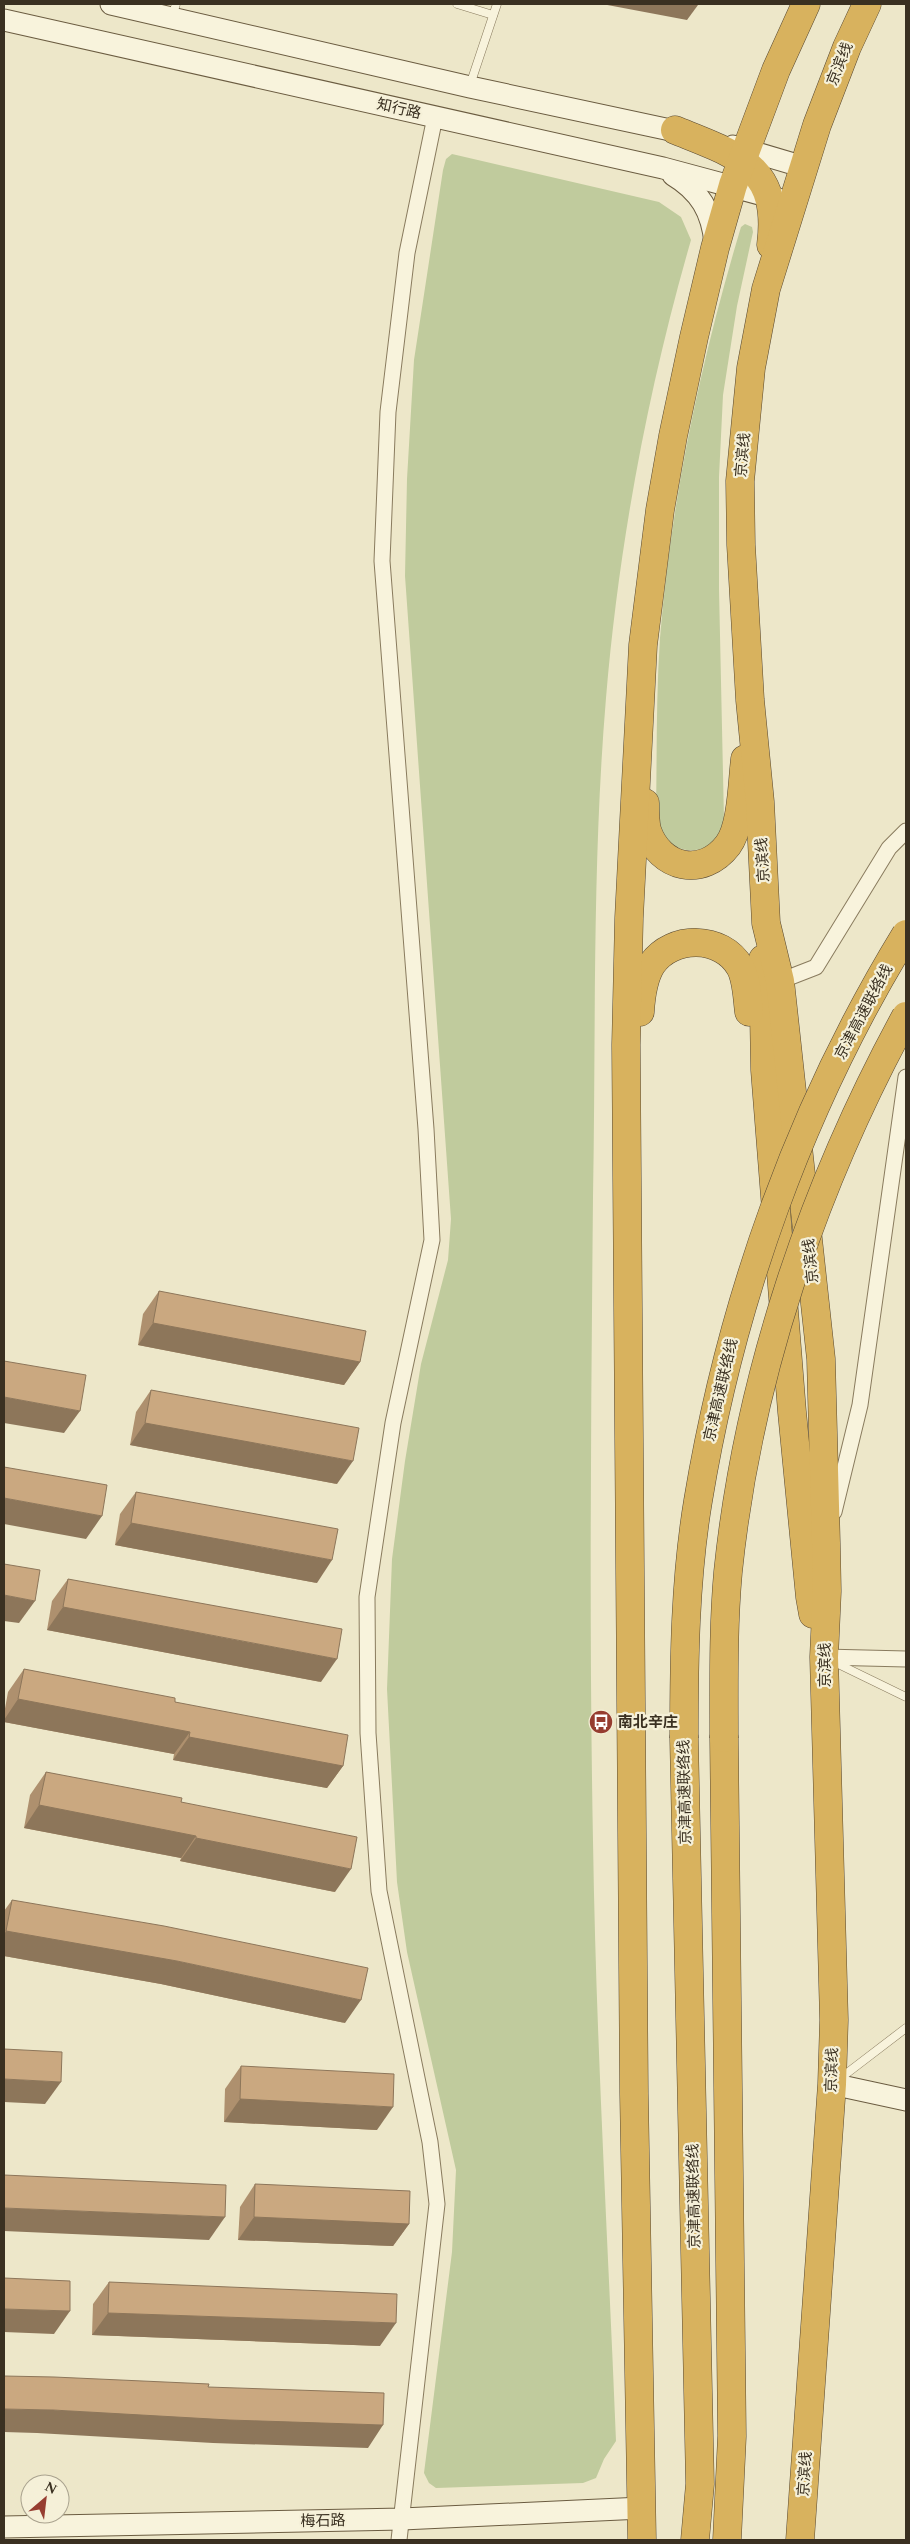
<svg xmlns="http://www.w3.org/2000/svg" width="910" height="2544" font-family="Spectral,'Noto Sans SC',serif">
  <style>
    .green { fill: #c0cb9d }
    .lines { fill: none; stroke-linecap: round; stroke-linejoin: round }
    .lane-casing { stroke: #897b5e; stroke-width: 9 }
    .street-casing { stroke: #897b5e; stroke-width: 17 }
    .secondary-casing { stroke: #6b5c41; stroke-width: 23 }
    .highway-casing { stroke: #574832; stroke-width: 29 }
    .lane { stroke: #f8f3dc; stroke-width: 8 }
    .street { stroke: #f8f3dc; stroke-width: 15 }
    .secondary { stroke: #f8f3dc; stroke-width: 21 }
    .highway { stroke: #d8b25e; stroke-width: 28 }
    .highway-bridge-casing { stroke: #574832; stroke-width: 29; stroke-linecap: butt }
    .highway-bridge { stroke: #d8b25e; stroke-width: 28 }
    .wall { fill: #ae906e }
    .shaded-wall { fill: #8d765a }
    .building { fill: #caa880; stroke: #8d765a }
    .labels { text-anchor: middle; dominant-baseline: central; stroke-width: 4.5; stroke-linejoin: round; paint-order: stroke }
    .street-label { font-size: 15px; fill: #3a3021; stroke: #f5f0d8 }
    .poi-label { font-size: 15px; font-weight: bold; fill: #3a3021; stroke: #f5f0d8; text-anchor: start }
  </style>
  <rect width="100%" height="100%" fill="#ede7c9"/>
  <!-- green -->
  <g class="green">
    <path d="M452,154L659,202L681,217L691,240C648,389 619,543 606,698C592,864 596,1031 593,1197C591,1412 589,1627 593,1841C596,2041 608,2241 616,2441L604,2459L596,2478L583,2483L436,2488L429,2483L424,2473L452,2252L456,2170L407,1952L397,1882L387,1689L392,1559L405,1461L421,1364L448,1260L451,1219L405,576L407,479L414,360L443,170L446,159Z"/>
    <path d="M745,224L752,227L753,232L737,306L723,395L719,477V589L724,820C722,828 719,839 712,844C695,856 669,850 660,832C657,827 657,818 656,813C657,755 656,696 660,638C671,500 701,360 741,227Z"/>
  </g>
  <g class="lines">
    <!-- lane casing -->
    <g class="lane-casing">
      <g id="lane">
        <polyline points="457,4 493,15"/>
        <polyline points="172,17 176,4"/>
        <polyline points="470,85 497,4"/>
        <polyline points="832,1661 906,1697"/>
        <polyline points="838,2080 906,2028"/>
      </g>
    </g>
    <!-- street casing -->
    <g class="street-casing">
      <g id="street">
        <polyline points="780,981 816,967 889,848 906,831"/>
        <polyline points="834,1512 860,1405 906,1077"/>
        <polyline points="824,1657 906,1659"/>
        <polyline points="399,2540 437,2204 430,2142 379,1891 368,1733 367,1597 393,1423 432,1240 426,1129 382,561 388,412 407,253 435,117"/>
      </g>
    </g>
    <!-- secondary casing -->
    <g class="secondary-casing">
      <g id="secondary">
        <polyline points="111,4 470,87 689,134"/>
        <polyline points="4,20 663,168 778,199"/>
        <polyline points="733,146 804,167"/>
        <path d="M673,175C700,191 712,212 715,243"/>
        <polyline points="832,2084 906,2100"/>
        <polyline points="4,2527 402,2519 642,2508"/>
      </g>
    </g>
    <!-- highway casing -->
    <g class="highway-casing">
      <g id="highway">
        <path d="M675,130C737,155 781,166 771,245"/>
        <path d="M645,803C645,811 645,822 647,830C660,869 703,878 728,845C742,826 742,783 745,759"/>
        <polyline points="763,959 765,1070 792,1412 810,1597 813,1614"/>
        <path d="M640,1012C641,996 643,978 652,964C672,935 722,935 740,967C747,979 747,998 749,1012"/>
        <polyline points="684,1738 700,2484 695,2540"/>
        <polyline points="724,1738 732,2436 727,2540"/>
        <polyline points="642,2540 634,2094 626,1045 629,918 643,645 660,510 673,436 694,337 715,248 733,185 776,70 806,4"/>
        <polyline points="800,2540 832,2084 834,2020 824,1657 827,1591 826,1543 821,1359 780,981 766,923 760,802 750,700 741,545 740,481 751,368 766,289 817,125 847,47 867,4"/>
      </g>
    </g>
    <!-- lane -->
    <use href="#lane" class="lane"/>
    <!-- street -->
    <use href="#street" class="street"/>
    <!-- secondary -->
    <use href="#secondary" class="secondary"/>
    <!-- highway -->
    <use href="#highway" class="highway"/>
    <!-- highway-bridge casing -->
    <g class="highway-bridge-casing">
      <g id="highway-bridge">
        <path d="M684,1738C684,1659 685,1579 698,1501C731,1301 800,1107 906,934"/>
        <path d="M724,1738C724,1683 723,1627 728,1572C748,1378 813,1186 906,1016"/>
      </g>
    </g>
    <!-- highway-bridge -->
    <use href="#highway-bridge" class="highway-bridge"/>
  </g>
  <!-- wall -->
  <g class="wall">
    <polygon points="159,1291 360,1362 344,1385 138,1345 143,1314"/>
    <polygon points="151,1390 337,1484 130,1445 136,1412"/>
    <polygon points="136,1492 317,1583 115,1545 120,1514"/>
    <polygon points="68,1579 321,1682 47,1630 52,1601"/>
    <polygon points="24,1669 175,1702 343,1766 327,1788 173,1760 174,1754 4,1722 4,1714 8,1692"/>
    <polygon points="46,1772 181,1802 335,1892 180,1861 181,1858 24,1828 30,1795"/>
    <polygon points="12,1900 345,2023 161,1984 4,1956 4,1911"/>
    <polygon points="241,2066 377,2130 224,2122 225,2089"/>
    <polygon points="255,2184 409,2224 393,2246 238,2240 240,2207"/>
    <polygon points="109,2282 380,2346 92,2335 93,2304"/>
  </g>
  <!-- shaded-wall -->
  <g class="shaded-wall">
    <polygon points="602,4 692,4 698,5 687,20"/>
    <polygon points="153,1323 360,1362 344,1385 138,1345"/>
    <polygon points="4,1397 80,1411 64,1433 4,1423"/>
    <polygon points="145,1423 353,1461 337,1484 130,1445"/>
    <polygon points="4,1498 102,1516 86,1539 4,1524"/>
    <polygon points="131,1523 332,1560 317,1583 115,1545"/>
    <polygon points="4,1595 35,1601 19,1623 4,1621"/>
    <polygon points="63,1607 337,1659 321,1682 47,1630"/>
    <polygon points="18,1699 190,1732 174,1754 4,1722 4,1720"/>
    <polygon points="189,1737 343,1766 327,1788 173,1760"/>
    <polygon points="39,1805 196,1836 181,1858 24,1828"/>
    <polygon points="196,1838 351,1869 335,1892 180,1861"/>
    <polygon points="6,1931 177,1961 361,2000 345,2023 161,1984 4,1956 4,1935"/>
    <polygon points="4,2079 61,2082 45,2104 4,2102"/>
    <polygon points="240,2099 393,2107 377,2130 224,2122"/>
    <polygon points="4,2208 225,2217 209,2240 4,2231"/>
    <polygon points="254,2217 409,2224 393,2246 238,2240"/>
    <polygon points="4,2309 70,2311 54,2334 4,2332"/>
    <polygon points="108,2313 396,2323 380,2346 92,2335"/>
    <polygon points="4,2409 53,2410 383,2425 368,2448 213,2443 37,2433 4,2432"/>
  </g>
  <!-- building -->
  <g class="building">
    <polygon points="159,1291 366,1331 360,1362 153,1323"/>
    <polygon points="4,1361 86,1375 80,1411 4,1397"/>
    <polygon points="151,1390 359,1428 353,1461 145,1423"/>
    <polygon points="4,1467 107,1485 102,1516 4,1498"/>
    <polygon points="136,1492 338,1529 332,1560 131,1523"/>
    <polygon points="4,1564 40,1570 35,1601 4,1595"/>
    <polygon points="68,1579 342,1629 337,1659 63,1607"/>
    <polygon points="24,1669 175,1698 175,1702 348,1735 343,1766 189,1737 190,1732 18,1699"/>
    <polygon points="46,1772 182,1798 181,1802 357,1837 351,1869 196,1838 196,1836 39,1805"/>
    <polygon points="12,1900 164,1926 368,1968 361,2000 177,1961 6,1931"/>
    <polygon points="4,2049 62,2052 61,2082 4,2079"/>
    <polygon points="241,2066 394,2074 393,2107 240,2099"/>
    <polygon points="4,2175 226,2185 225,2217 4,2208"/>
    <polygon points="255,2184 410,2191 409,2224 254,2217"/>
    <polygon points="4,2278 70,2281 70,2311 4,2309"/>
    <polygon points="109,2282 397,2294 396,2323 108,2313"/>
    <polygon points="4,2376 54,2377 209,2384 208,2387 384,2393 383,2425 229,2420 53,2410 4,2409"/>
  </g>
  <!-- icons -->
  <defs>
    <g id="bus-disc" transform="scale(1.25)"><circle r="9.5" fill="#963d30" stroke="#f5f0d8"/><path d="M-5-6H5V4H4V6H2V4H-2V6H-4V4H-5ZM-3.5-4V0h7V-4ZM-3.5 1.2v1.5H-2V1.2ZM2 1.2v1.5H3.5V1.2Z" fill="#fff"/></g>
  </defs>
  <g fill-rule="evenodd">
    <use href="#bus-disc" x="601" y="1722"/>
  </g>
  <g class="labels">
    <!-- street labels -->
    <g class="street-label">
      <text transform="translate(840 64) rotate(-68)">京滨线</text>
      <text transform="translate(399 109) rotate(13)">知行路</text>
      <text transform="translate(743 455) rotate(-85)">京滨线</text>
      <text transform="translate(763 860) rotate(-93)">京滨线</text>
      <text transform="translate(864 1012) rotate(-62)">京津高速联络线</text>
      <text transform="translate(811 1261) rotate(-96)">京滨线</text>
      <text transform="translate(721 1390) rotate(-77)">京津高速联络线</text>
      <text transform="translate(825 1665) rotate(-90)">京滨线</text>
      <text transform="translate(685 1792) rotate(-91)">京津高速联络线</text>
      <text transform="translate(832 2070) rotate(-88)">京滨线</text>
      <text transform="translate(694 2196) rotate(-91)">京津高速联络线</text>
      <text transform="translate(805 2474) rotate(-86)">京滨线</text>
      <text transform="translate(323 2521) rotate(-1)">梅石路</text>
    </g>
    <!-- poi labels -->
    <g class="poi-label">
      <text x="618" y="1722">南北辛庄</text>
    </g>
  </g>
  <!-- border -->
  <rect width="910" height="2544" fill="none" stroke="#3a3021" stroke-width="10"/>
  <!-- north arrow -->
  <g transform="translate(45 2499) rotate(28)"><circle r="24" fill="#f5f0d8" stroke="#aaa38f"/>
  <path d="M0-4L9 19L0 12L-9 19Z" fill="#963d30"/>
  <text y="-8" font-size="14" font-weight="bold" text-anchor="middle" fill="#3a3021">N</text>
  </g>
</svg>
